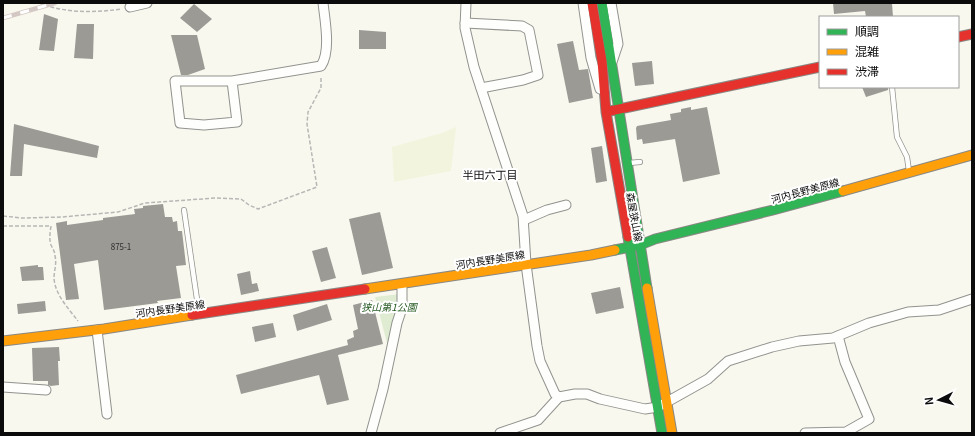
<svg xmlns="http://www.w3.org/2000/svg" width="975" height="436" font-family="Georgia,'Noto Sans JP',serif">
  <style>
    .farmland { fill: #f3f4dd }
    .green { fill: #dfecd1 }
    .building { fill: #9c9a95 }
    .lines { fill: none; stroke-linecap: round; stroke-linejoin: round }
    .lane-casing { stroke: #92928e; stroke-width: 6 }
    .street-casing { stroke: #92928e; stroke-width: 11 }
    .fast-casing { stroke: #898884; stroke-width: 11 }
    .slow-casing { stroke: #898884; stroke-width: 11 }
    .jam-casing { stroke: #898884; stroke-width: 11 }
    .path { stroke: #b7b7b5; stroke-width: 1.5; stroke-dasharray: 4 2; stroke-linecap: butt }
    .lane { stroke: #fefefd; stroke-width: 4.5 }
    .street { stroke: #fefefd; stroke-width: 9 }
    .fast { stroke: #30b455; stroke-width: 9 }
    .slow { stroke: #ff9f0a; stroke-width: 9 }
    .jam { stroke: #e5322d; stroke-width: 9 }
    .rail-casing { stroke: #d4c8c4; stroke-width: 4.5 }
    .rail { stroke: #fff; stroke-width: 3; stroke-dasharray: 9; stroke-linecap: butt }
    .labels { text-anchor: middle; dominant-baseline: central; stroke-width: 4; stroke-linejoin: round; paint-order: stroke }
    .number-label { font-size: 8px; fill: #2f2f2e }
    .street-label { font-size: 10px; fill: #0b0b0b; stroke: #fff }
    .park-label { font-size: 10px; font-style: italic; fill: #275b23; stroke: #fff }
    .neighbourhood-label { font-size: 11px; fill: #0b0b0b; stroke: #fff }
  </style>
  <rect width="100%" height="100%" fill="#f9f8ef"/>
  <!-- farmland -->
  <polygon class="farmland" points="456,127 451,171 394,182 392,147 442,133"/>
  <!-- green -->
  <polygon class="green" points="400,294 400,305 388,347 375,297"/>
  <!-- building -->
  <g class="building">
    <polygon points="833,3 892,3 893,17 866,17 865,11 834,14"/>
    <polygon points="194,4 212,19 197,32 180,18"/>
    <polygon points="44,14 58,19 54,51 39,50"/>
    <polygon points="77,24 94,24 93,59 74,58"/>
    <polygon points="359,30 386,32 386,49 359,49"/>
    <polygon points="171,35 197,35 205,69 188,75 181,75"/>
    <polygon points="573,41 579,70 588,69 593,98 569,103 557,44"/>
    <polygon points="652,61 654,84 635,86 632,63"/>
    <polygon points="862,87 888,87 888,90 866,97"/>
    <polygon points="691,107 691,110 707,107 720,174 683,182 675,139 643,144 642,139 637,140 636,128 637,126 671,120 670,114 681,112 681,109"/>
    <polygon points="14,124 99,146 97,158 24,144 22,176 10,176"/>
    <polygon points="602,146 607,181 596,183 591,148"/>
    <polygon points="163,204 165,217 172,217 173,222 177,221 178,231 182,231 186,265 176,266 181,298 157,301 158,303 104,310 98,260 74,264 79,299 66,300 56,223 67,221 67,225 103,220 103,218 135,214 134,209 143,208 143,206"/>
    <polygon points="380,212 393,268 362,275 349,219"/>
    <polygon points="327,247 336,278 321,282 312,251"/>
    <polygon points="38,265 38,267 43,267 44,280 22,281 20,267"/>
    <polygon points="250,271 252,284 257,283 259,291 241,295 237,274"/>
    <polygon points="620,287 624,308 596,314 591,293"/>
    <polygon points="372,300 383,344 338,355 349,400 327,405 319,375 241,394 236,375 348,345 347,340 354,337 353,331 358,329 353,305"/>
    <polygon points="45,301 46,311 18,314 17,304"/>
    <polygon points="327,304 332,320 297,331 293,315"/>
    <polygon points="273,323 276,337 255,342 252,327"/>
    <polygon points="59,347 60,361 58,361 59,385 51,386 48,385 48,381 33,381 32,348"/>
  </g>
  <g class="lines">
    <!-- lane casing -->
    <g class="lane-casing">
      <g id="lane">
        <polyline points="892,87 897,137 907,157 909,171"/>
        <polyline points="629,163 640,162"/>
        <polyline points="184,210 199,313"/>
      </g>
    </g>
    <!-- street casing -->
    <g class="street-casing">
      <g id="street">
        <polyline points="466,3 465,28 474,67 523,216 526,264 537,346 540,361 555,394 559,397 575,394 587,394 600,399 645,409 658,407 708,379 728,361 772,347 799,341 833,338 869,323 894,316 908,312 939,310 972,299"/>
        <polyline points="583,3 591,58 600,89"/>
        <polyline points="611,3 618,44 612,62"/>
        <polyline points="130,7 147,3"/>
        <polyline points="465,23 522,26 529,30 538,75 523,80 481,88"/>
        <path d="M232,81L237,122L204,125L180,123L175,81H232L321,66C331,51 325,21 323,3"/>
        <polyline points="524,220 547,210 566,205"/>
        <polyline points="97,330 107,414"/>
        <polyline points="3,387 46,390"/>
        <polyline points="371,433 383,389 397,323 402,308 402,284"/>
        <polyline points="500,433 538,420 559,397"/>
        <polyline points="805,433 846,432 869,419 845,362 838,336"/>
      </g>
    </g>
    <!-- fast casing -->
    <g class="fast-casing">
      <g id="fast">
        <polyline points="602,3 647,288"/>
        <polyline points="628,237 662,433"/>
        <polyline points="615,250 640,245 655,239 773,210 843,191"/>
      </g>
    </g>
    <!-- slow casing -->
    <g class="slow-casing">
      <g id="slow">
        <polyline points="843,191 972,155"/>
        <polyline points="647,288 672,433"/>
        <polyline points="365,289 591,255 615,250"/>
        <polyline points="3,341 104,329 192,315"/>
      </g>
    </g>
    <!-- jam casing -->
    <g class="jam-casing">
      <g id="jam">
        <polyline points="592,3 602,61 606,112 628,237"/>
        <polyline points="958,37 972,34"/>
        <polyline points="610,111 820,67"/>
        <polyline points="192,315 365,289"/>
      </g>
    </g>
    <!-- path -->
    <g class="path">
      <path d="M39,3C64,13 94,13 121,9"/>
      <polyline points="3,216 22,218 62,217 118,212 145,203 216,198 241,199 249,205 258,209 317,187 307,124 308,112 321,88 321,76"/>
      <path d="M3,226H51C50,233 49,239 51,245C53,249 55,252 55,256C57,264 54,271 54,278C55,295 69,309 78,321"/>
    </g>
    <!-- lane -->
    <use href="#lane" class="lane"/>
    <!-- street -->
    <use href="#street" class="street"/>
    <!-- fast -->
    <use href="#fast" class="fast"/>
    <!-- slow -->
    <use href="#slow" class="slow"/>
    <!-- jam -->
    <use href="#jam" class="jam"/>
    <!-- rail casing -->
    <g class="rail-casing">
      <polyline id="rail" points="3,18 55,3"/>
    </g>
    <!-- rail -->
    <use href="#rail" class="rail"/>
  </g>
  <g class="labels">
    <!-- number labels -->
    <g class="number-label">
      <text x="121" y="246">875-1</text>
    </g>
    <!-- street labels -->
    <g class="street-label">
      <text transform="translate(805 190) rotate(-15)">河内長野美原線</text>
      <text transform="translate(635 217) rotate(80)">森屋狭山線</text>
      <text transform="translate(490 259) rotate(-9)">河内長野美原線</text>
      <text transform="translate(170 308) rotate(-8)">河内長野美原線</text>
    </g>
    <!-- park labels -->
    <g class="park-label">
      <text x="389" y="306">狭山第1公園</text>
    </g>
    <!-- neighbourhood labels -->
    <g class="neighbourhood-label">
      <text x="490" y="174">半田六丁目</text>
    </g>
  </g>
  <!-- border -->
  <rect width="975" height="436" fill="none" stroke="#0b0b0b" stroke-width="8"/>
  <!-- legend -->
  <rect x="819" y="16" width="140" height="72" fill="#ffffff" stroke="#9d9d9d"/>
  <rect x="827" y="29" width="20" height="6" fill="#30b455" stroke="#9d9d9d"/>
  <text x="855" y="36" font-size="12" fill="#0b0b0b">順調</text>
  <rect x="827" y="49" width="20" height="6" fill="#ff9f0a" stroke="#9d9d9d"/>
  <text x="855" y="56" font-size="12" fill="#0b0b0b">混雑</text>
  <rect x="827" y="69" width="20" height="6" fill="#e5322d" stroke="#9d9d9d"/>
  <text x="855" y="76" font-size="12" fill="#0b0b0b">渋滞</text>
  <!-- north arrow -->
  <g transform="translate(939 400) rotate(264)" stroke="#ffffff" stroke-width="3" paint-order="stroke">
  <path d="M0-3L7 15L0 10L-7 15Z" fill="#0b0b0b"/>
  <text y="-6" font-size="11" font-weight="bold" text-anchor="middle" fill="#0b0b0b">N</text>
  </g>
</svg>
